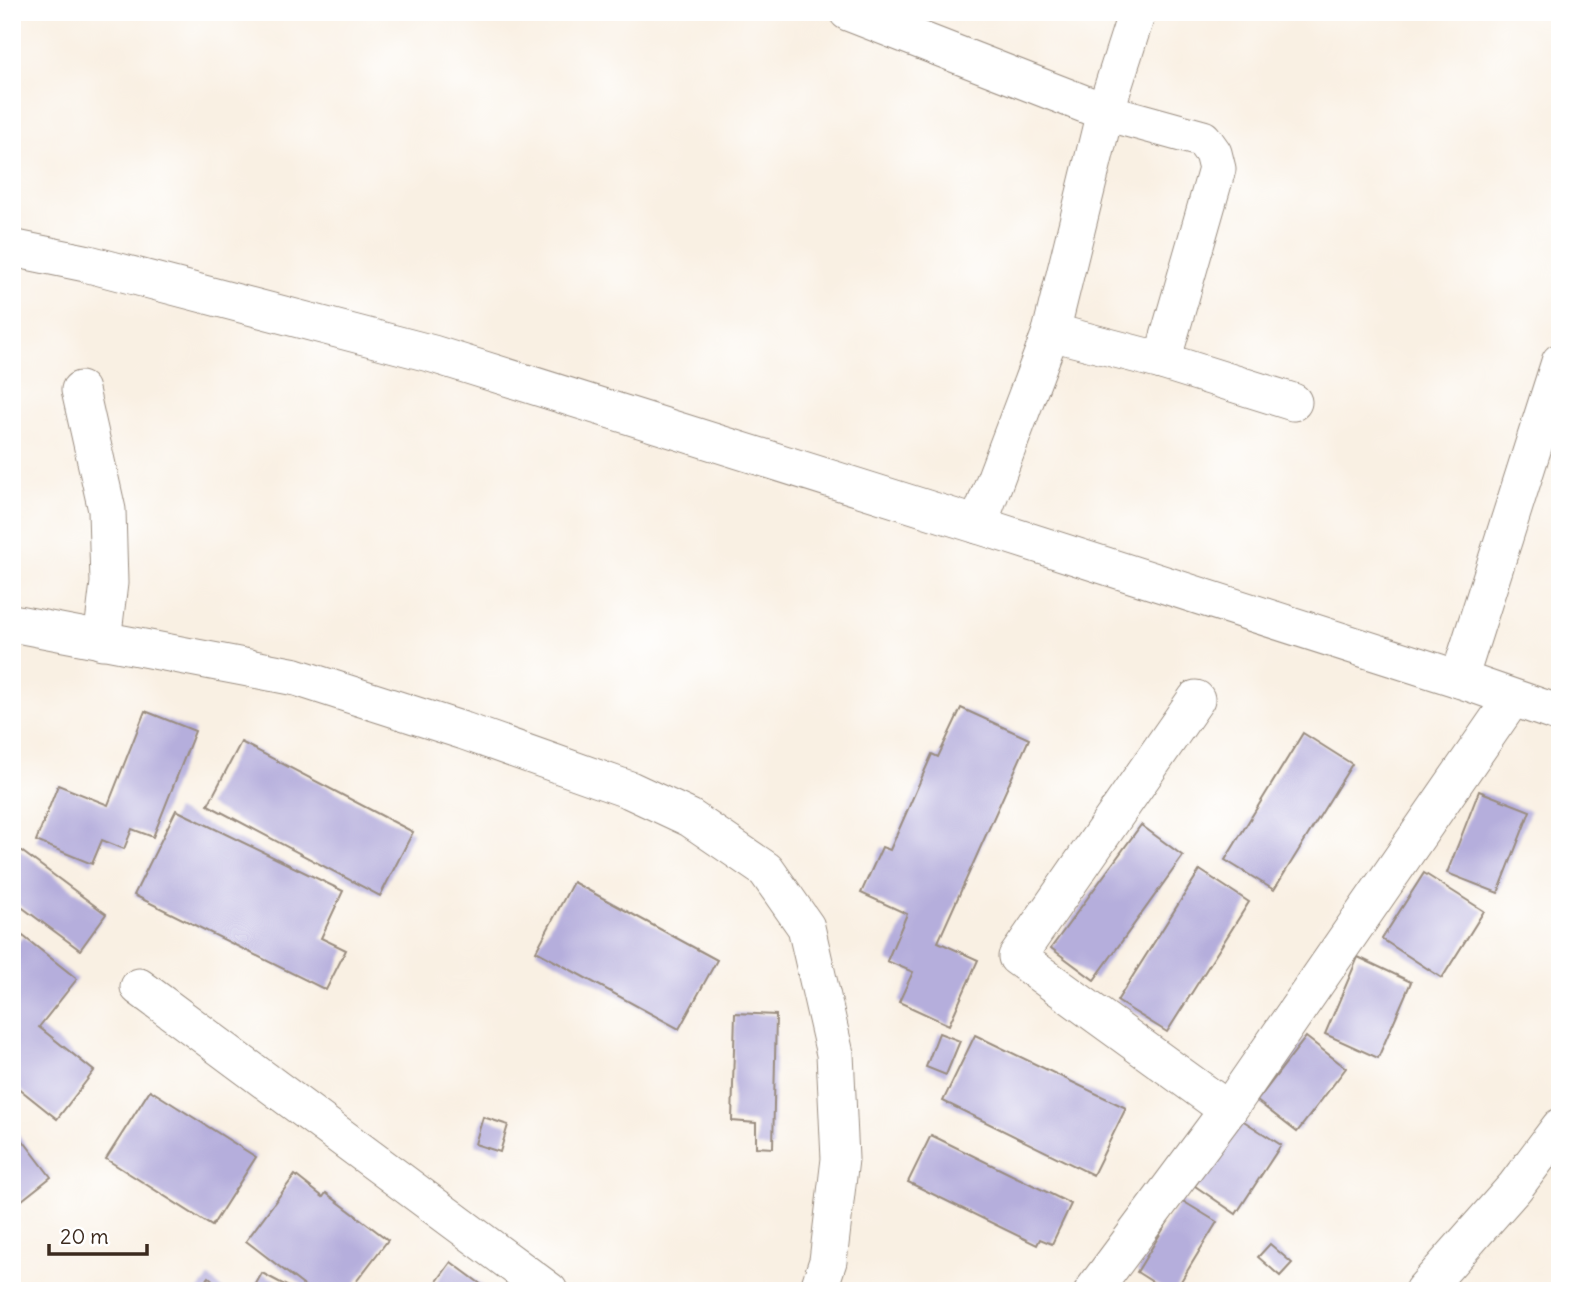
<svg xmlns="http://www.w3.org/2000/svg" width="1572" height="1303" font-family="Delius,sans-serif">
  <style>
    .building { fill: #b5aedc }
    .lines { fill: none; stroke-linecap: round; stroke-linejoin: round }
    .minor-casing { stroke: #9a8d80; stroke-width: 39 }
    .minor { stroke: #fff; stroke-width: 37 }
  </style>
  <rect width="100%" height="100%" fill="#fff"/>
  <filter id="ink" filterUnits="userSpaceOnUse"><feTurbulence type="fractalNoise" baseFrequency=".0143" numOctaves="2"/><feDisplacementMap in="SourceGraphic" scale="14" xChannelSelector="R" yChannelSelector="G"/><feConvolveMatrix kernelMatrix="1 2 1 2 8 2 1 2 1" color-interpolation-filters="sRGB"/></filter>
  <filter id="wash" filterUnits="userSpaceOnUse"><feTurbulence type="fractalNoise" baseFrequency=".00686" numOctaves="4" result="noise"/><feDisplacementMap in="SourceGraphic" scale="28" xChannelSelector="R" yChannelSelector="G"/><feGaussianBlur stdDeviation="1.57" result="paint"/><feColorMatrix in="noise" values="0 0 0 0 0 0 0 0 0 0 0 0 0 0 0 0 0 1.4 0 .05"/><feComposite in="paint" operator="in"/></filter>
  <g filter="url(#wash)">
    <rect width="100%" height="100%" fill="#f9f0e3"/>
    <g id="blocks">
      <!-- building -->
      <g class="building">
        <polygon points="961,708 1029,739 938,942 978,960 949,1025 899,1002 913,972 887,961 907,914 861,893 882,847 890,850 932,754 938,757"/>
        <polygon points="145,711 195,731 153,837 132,829 124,849 102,840 92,864 36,841 58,785 108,805"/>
        <polygon points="1303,733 1352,764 1274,890 1225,860"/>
        <polygon points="241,742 413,832 380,896 208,805"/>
        <polygon points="1479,791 1530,811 1498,893 1447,873"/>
        <polygon points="176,810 343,891 321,938 346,950 326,990 134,895"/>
        <polygon points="1141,825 1183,856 1094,980 1051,948"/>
        <polygon points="12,844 106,914 80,950 12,900"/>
        <polygon points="1200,870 1249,902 1167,1032 1117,1001"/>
        <polygon points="1424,873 1484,911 1442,978 1382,939"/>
        <polygon points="573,882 717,960 679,1029 536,951"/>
        <polygon points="23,936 77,979 39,1027 94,1071 57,1119 12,1083 12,950"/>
        <polygon points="1358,957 1411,982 1378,1058 1325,1034"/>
        <polygon points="735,1013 776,1015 773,1148 756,1147 756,1123 732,1121"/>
        <polygon points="939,1033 960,1041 946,1075 926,1067"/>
        <polygon points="975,1035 1126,1108 1093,1175 943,1101"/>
        <polygon points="1306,1037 1346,1068 1297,1132 1257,1101"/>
        <polygon points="150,1090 256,1157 212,1226 106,1159"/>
        <polygon points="483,1117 508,1125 500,1152 475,1144"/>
        <polygon points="1239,1118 1281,1145 1236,1214 1195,1186"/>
        <polygon points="12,1126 51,1177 12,1208"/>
        <polygon points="931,1135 1071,1204 1052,1244 1040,1239 1037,1245 908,1182"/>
        <polygon points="295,1175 323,1197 326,1193 388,1240 349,1291 311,1291 246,1241"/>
        <polygon points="1181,1200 1217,1222 1175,1291 1167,1291 1137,1272"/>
        <polygon points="1270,1244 1292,1263 1280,1276 1258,1257"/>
        <polygon points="451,1262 490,1291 430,1291"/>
        <polygon points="262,1273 296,1291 252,1291"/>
        <polygon points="209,1277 225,1291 198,1291"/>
      </g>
    </g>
  </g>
  <g filter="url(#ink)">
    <use href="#blocks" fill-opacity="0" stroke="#9a8d80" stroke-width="2"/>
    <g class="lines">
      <!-- minor casing -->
      <g class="minor-casing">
        <g id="minor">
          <polyline points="848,12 1105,112 1203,139 1213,153 1217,169 1162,361"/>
          <polyline points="12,248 85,263 433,354 978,525 1459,679 1560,714"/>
          <polyline points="1051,332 1162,361 1293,402"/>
          <polyline points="80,390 107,510 109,583 102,641"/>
          <polyline points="978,525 1051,332 1105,112 1137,12"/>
          <polyline points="12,623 296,677 464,731 630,790 690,818 766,870 806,927 835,1054 840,1159 828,1261 818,1291"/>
          <polyline points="1459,679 1560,362"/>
          <polyline points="1196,699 1017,957 1228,1110"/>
          <polyline points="139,987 549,1291"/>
          <polyline points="1093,1291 1228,1110 1512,699"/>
          <polyline points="1423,1291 1515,1187 1560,1127"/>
        </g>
      </g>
      <!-- minor -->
      <use href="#minor" class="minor"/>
    </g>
  </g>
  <!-- margin -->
  <rect width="1572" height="1303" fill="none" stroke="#fff" stroke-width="42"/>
  <!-- scale -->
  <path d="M49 1244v10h98v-10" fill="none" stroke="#3b2a1e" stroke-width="3.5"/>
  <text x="60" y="1244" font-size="21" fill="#3b2a1e" stroke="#ffffff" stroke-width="5" paint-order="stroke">20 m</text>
</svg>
